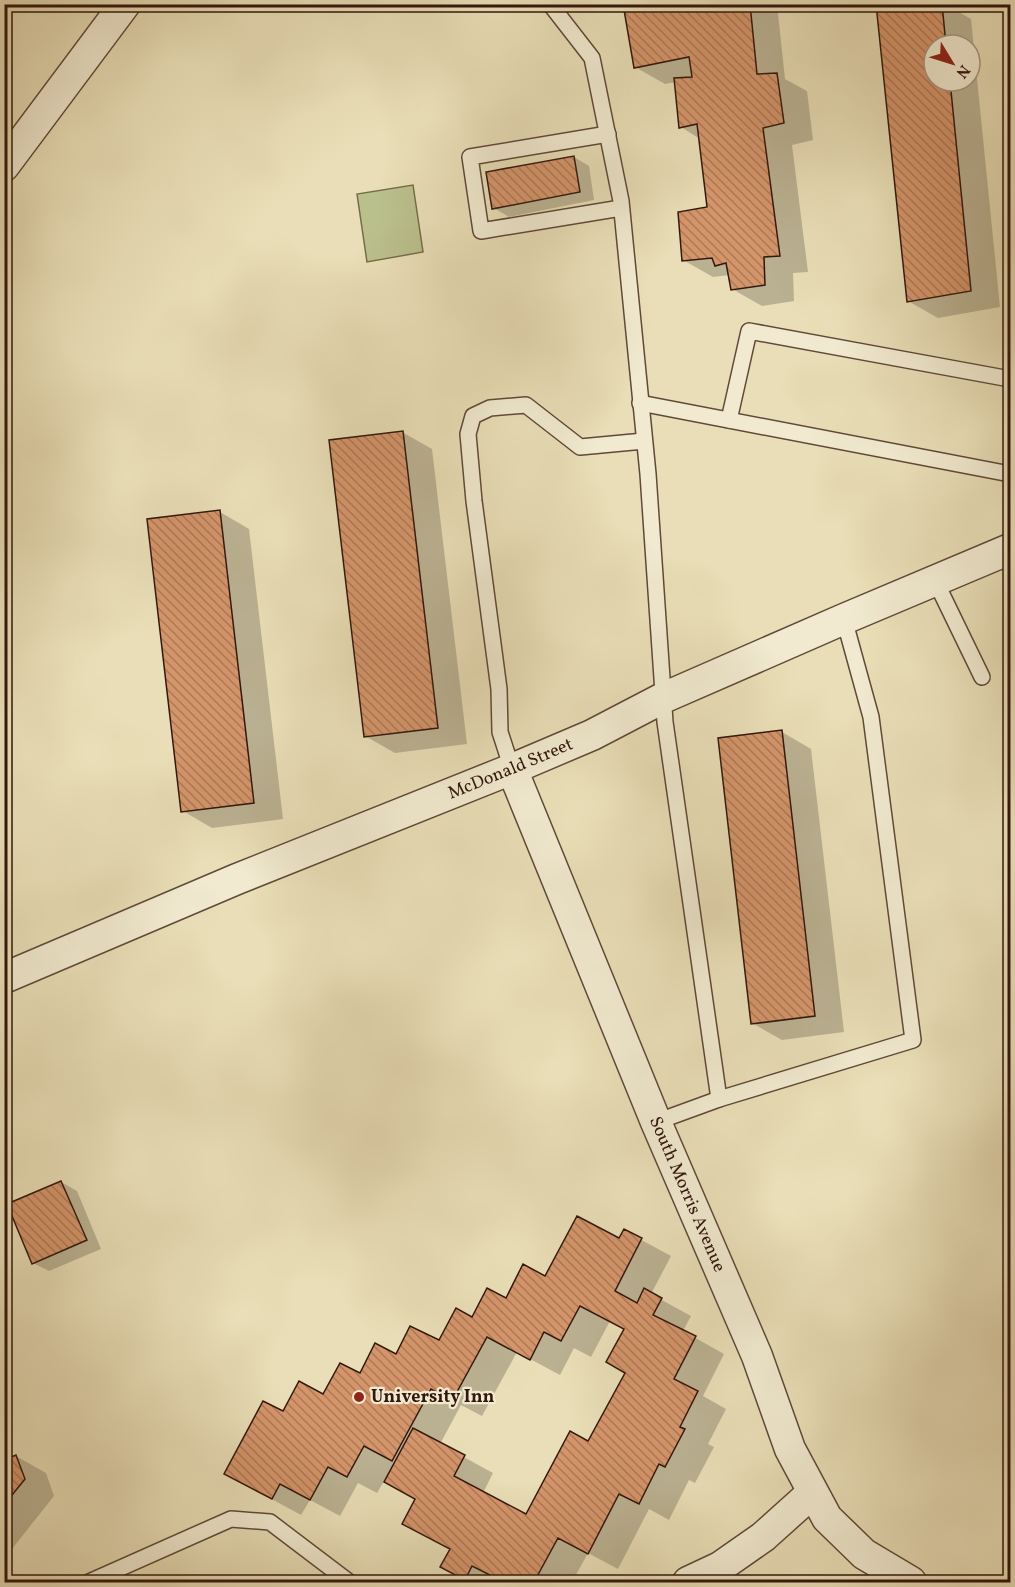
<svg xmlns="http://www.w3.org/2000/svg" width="1015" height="1587" font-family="Vollkorn,serif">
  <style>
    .garden { fill: #bac08c; stroke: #766c4c; stroke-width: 1.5 }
    .shadow { fill: #0003; fill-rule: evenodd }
    .building { fill: url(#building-back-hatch); stroke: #32170d; stroke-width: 1.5 }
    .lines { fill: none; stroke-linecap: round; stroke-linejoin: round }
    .lane-casing { stroke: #604938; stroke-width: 18 }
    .street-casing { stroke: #604938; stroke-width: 33 }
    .lane { stroke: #f1ead0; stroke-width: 15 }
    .street { stroke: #f1ead0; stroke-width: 30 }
    .poi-dot { fill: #8f2418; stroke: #f1ead0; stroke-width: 2 }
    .labels { text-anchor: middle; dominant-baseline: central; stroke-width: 4.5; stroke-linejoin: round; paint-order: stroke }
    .street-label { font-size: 18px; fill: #32170d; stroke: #f1ead0 }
    .poi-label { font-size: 18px; font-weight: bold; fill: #32170d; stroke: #f1ead0; text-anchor: start }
  </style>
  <defs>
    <pattern id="building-back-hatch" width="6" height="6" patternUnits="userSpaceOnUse" patternTransform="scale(1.5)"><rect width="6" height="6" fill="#d5956b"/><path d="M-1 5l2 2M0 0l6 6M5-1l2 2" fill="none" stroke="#ad7956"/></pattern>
  </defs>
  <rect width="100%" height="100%" fill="#e9deb7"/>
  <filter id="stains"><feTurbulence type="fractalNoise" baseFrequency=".00333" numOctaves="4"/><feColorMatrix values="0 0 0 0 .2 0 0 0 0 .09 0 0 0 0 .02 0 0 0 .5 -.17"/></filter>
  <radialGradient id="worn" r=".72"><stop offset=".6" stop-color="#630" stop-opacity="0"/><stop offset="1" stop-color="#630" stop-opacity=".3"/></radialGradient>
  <!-- garden -->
  <polygon class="garden" points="413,185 423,252 367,262 357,194"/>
  <!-- shadow -->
  <g class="shadow">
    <polygon points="624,4 777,4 785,79 807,91 813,140 792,145 808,272 793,273 794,301 762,306 732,289 730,275 713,277 683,260 708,208 700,139 681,127 676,82 665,84 635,67"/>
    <path d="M878,4H945L971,19L1000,307L938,318L908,301ZM934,45H970V81H934Z"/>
    <polygon points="574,157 589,166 594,200 509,217 494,208"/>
    <polygon points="402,432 432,449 467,744 395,753 365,736"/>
    <polygon points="220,512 249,529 283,819 212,828 183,811"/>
    <polygon points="782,732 811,749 844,1032 782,1040 752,1023"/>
    <polygon points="61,1182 77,1191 101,1249 49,1271 33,1263"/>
    <path d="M625,1231L671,1256L651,1294L691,1316L683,1331L724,1354L703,1396L726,1409L708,1444L714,1447L695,1483L689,1480L669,1520L649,1509L618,1569L588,1553L572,1582H470L442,1566L451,1550L433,1540L417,1499L384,1481L377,1493L358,1483L340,1516L310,1500L301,1515L255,1490L284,1413L323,1396L396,1356L439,1342L473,1319L506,1300L620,1240ZM610,1321L625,1330L627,1372L589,1443L526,1516L483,1493L493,1473L440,1444L461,1405L482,1416L517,1352L560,1375L574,1348L591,1357Z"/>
    <polygon points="4,1443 10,1459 16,1456 46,1473 54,1496 4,1559"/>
  </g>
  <!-- building -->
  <g class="building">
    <polygon points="623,4 750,4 757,74 777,73 784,123 763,128 780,256 764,257 765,285 731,290 726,263 715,266 712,258 682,261 678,212 707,207 697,124 679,128 674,78 692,77 689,57 634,68"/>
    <polygon points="876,4 942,4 946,45 934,45 934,81 950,81 971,291 907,302"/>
    <polygon points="574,156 580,192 492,209 486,172"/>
    <polygon points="403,431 438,728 364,737 329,440"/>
    <polygon points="220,510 254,803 181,812 147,519"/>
    <polygon points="782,730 815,1016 751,1024 718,738"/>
    <polygon points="61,1181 87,1240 32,1264 7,1204"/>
    <polygon points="577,1216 619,1238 624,1229 642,1238 615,1291 637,1303 644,1288 662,1298 653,1315 696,1336 674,1379 698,1391 680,1427 685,1429 665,1467 659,1464 639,1504 619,1494 588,1554 558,1538 534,1582 504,1582 472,1566 465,1580 440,1567 450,1549 402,1524 415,1499 384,1482 413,1428 465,1455 454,1476 526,1514 570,1431 588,1441 625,1373 606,1362 624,1329 580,1306 561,1341 544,1332 530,1360 487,1337 452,1401 431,1389 392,1461 364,1446 347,1477 328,1467 310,1500 280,1484 272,1499 224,1474 263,1401 283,1411 299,1381 323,1394 340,1363 360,1373 375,1343 396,1354 410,1326 439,1340 456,1308 472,1317 487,1288 506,1298 523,1264 545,1276"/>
    <polygon points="16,1455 25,1479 4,1505 4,1460"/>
  </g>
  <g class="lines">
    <!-- lane casing -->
    <g class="lane-casing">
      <g id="lane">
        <polyline points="550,4 592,58 621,201 648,474 665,722 719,1099"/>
        <polyline points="608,134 470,157 481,231 621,208"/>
        <polyline points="640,403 1010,474"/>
        <polyline points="729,420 749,331 1010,379"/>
        <polyline points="935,580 982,677"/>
        <polyline points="512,769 500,732 499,689 474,501 468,434 473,416 490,408 526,405 580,447 644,441"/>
        <polyline points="656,1122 719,1099 913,1040 871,717 844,619"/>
        <polyline points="89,1582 231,1519 270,1522 349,1582"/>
        <polyline points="1009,1582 1010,1581"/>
      </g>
    </g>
    <!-- street casing -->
    <g class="street-casing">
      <g id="street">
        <polyline points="4,166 125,4"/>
        <path id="s1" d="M512,769L656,1122L757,1356L790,1449L827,1518L864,1554L911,1582"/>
        <path id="s2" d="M4,978L237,879L512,769L592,735L663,698L844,619L1010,549"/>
        <polyline points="688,1582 720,1567 763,1537 812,1493"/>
      </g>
    </g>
    <!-- lane -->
    <use href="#lane" class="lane"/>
    <!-- street -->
    <use href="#street" class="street"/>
  </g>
  <!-- markers -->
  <circle class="poi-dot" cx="359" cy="1397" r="6"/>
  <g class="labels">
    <!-- street labels -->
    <g class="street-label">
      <text stroke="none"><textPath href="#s2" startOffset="548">McDonald Street</textPath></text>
      <text stroke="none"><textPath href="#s1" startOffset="460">South Morris Avenue</textPath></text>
    </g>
    <!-- poi labels -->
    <g class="poi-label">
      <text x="371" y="1397">University Inn</text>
    </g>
  </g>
  <!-- margin -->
  <rect width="1015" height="1587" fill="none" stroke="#e9deb7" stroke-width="24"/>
  <rect x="6" y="6" width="1003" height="1575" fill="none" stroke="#32170d" stroke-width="3"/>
  <rect x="12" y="12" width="991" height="1563" fill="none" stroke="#32170d" stroke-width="1.5"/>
  <!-- north arrow -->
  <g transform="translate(952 63) rotate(128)"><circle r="28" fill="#f1ead0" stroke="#a59682" stroke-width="1.5"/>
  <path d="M0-4.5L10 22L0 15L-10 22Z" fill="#8f2418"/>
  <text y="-9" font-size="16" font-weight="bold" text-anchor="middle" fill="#32170d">N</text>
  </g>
  <rect width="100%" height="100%" filter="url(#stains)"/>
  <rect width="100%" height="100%" fill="url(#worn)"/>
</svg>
